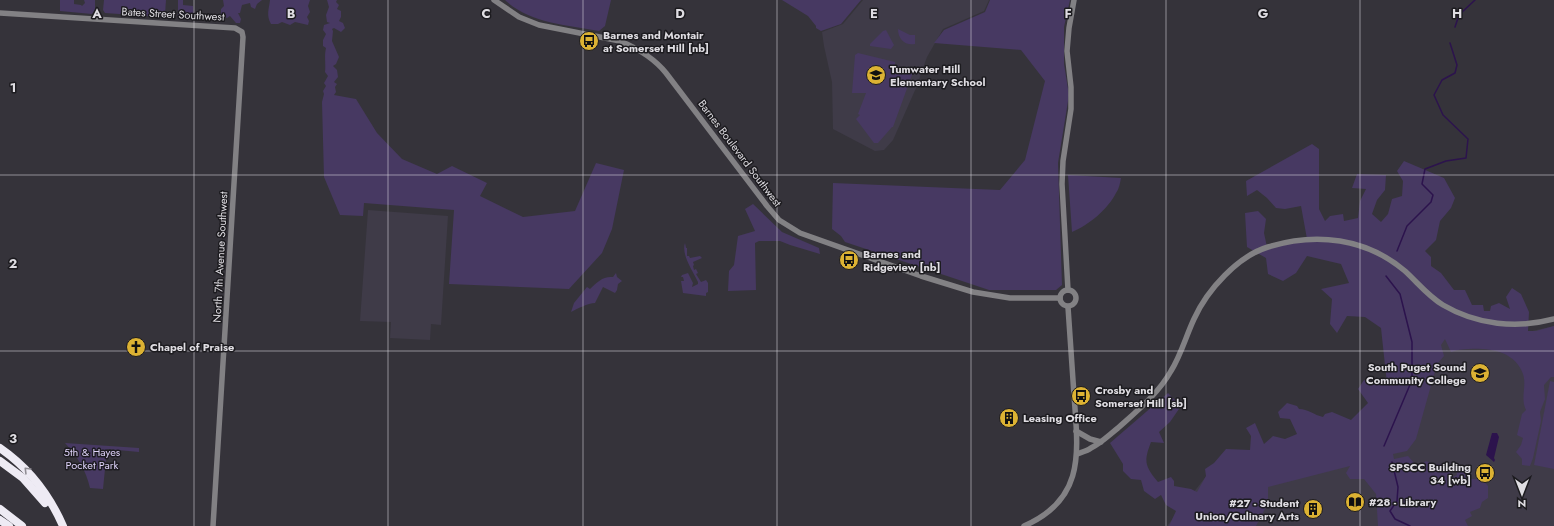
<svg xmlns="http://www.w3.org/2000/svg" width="1554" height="526" font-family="Jost,sans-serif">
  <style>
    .built { fill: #3f3b48 }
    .green { fill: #473962 }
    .water { fill: #2c134d }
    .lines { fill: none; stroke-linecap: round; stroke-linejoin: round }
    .stream { stroke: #2c134d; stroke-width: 1.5 }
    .minor { stroke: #828184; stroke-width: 5.5 }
    .highway { stroke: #eeebf4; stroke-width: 8 }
    .oneway { stroke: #908d94 }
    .grid { fill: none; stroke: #dfdde2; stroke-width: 1; stroke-opacity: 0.55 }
    .labels { text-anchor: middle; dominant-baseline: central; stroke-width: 3; stroke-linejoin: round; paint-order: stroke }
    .street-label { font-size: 11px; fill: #dfdde2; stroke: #1c1b1f }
    .poi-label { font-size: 11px; font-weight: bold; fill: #dfdde2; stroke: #1c1b1f; text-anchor: start }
    .park-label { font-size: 11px; fill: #ddd1f7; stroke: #1c1b1f }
    .grid-label { font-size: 13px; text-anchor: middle; font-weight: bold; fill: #dfdde2; stroke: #1c1b1f; stroke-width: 3; stroke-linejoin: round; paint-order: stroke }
  </style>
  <rect width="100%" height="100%" fill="#35333a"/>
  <!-- built -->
  <g class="built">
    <polygon points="863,0 989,0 984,11 943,29 927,57 916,88 893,140 884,150 875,151 833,129 832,82 824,46 822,32 843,24"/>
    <polygon points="368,210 448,216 441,325 431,324 430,340 390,338 391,322 360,321"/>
    <polygon points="1404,278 1528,332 1554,326 1554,526 1167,526 1223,455 1397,450"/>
  </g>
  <!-- green -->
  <g class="green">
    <polygon points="60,0 74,0 74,4 81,5 82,6 85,3 84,0 95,0 95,10 92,14 60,11"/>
    <polygon points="104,0 166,0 165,14 161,17 105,13 103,10"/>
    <polygon points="178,0 183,0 183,5 193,6 194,19 180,18 178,17"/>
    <polygon points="223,0 262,0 257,4 255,9 251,7 250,3 242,5 240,13 238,13 241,19 240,23 236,23 230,16 227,18 224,17 221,14 221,9 224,6"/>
    <path d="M270,0H310L308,6L310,12L307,17L309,21L308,25L295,22L290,25L282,22L278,24H271C266,15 269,9 270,0Z"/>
    <path d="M327,0H337L336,2L339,5L337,9L341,11V17L339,21L343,23L345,28L341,32L334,28L332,29L333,31L332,41L339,57L336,64L333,66L337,70L338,77L334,82L337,84L335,87L336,92L334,95L356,99L377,133L402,159L437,174L452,166L487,183L480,196L523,217L575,211L596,163L624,170L612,229L602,253L569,289L449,284L454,210L364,203L363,216L340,215L324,177L322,102L324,94L323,91L326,86L324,83L328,76L325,72C326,64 324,57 326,48L323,46V40L326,34L323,30L324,25L330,23L327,22L326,15L329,7Z"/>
    <path d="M505,0H611L605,26L599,31C567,25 529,23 505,0Z"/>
    <polygon points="782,0 861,0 841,24 821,31 816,28 816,26 808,16"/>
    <polygon points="990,0 1070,0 1064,27 1064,64 1069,95 1058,163 1062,285 1056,290 989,290 845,242 841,236 832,229 833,183 1000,190 1025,160 1045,81 1021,50 934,43 944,30 985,12"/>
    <path d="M898,29L910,35H915V44C905,46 898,39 898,29Z"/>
    <polygon points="886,30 894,45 891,49 870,46 870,44 883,31"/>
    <polygon points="858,53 895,62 895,65 913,72 893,127 892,127 878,143 874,143 856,119 860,115 858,114 866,93 852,93 855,55"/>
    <path d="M1312,144L1319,149V209L1325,221L1330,216L1343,214L1344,221L1358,218L1360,201L1366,189L1352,188L1357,174L1386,175L1385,190L1377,200L1372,214L1381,222L1388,214L1392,199L1402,196L1403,181L1397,171L1404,161L1444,178L1455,198L1451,208L1440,221L1436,240L1425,251L1431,257V266L1441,273L1454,290H1465L1472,305H1483L1484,311H1490L1491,306L1499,303L1510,309L1506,297L1512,288L1521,294L1529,312L1528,331H1536L1554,326V377H1551L1544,385L1545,399L1540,412L1541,421L1533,458L1530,466L1522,465V459L1516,452L1521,445L1523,438L1517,435L1522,414L1526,410C1520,398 1527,386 1523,374C1515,351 1489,348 1469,349C1463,349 1456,350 1451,352L1445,339L1441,345L1444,356L1437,364L1416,439L1407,451L1393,454L1394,459L1408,456L1415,464L1414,470L1426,461L1433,464H1444L1453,477L1457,475L1456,469L1464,471L1466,479H1482L1488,486V498L1482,502L1480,508L1470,512L1472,516L1465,520L1468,526H1378L1376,494L1364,479H1350L1346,473L1350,466L1268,487V503L1256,526H1169L1176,511L1166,505L1161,495L1155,499L1144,491L1141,480L1131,479L1123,471V464L1110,443L1168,393L1181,406L1170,422L1159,432L1164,443L1151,442C1144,461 1144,465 1158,482L1171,477L1174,481V486L1191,489L1197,492L1206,476L1205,469L1214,463L1226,449L1250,450L1251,436L1246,428L1255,423L1264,444L1273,436L1285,439L1297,434L1290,419L1280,418L1278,412L1287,403L1297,406L1299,409C1308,409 1314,415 1323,417L1325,414L1332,412L1351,420L1368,403L1358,389L1364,380L1387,384L1381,328L1365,317L1347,316L1337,333L1330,324L1332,299L1321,289L1349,283L1341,264L1307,256L1296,273L1283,281L1268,274L1266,258L1247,247L1245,213L1258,211L1266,219L1264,233L1267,247L1307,239L1301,206L1285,209L1276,208L1267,198L1257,190L1247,196L1246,181Z"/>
    <path d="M1068,175L1121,178C1120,183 1119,189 1116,193C1108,209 1089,225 1072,232Z"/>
    <polygon points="753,204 782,232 819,248 820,254 790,245 780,241 759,241 755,243 756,290 728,291 729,271 734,265 738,236 755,231 745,209"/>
    <path d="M685,243L686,248H687V256H689L690,258L700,256L702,258L693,262L694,265L693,266L694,270L696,269L698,273L696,274L701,282L706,280L708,283V292L706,293V296L683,293L681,281H684L683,277H681L682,275L688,273L693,283L692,287L698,284V282C693,271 681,255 685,243Z"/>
    <path d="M616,273L617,277L622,281L618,284L617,290L615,293L603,287L595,303C588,303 577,309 571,312L574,303L587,287L590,289C597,282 603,276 613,277Z"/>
    <polygon points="1550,381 1554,382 1554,469 1534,465"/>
    <path d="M65,443L139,448V452L107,449L103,489L90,488C86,470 77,456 65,443Z"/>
  </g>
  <!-- water -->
  <polygon class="water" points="1492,433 1497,433 1499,437 1494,458 1495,460 1494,462 1486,455"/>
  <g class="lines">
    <!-- stream -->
    <g class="stream">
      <polyline points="1455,27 1459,15 1475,0"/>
      <polyline points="1397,251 1407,226 1431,202 1433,195 1422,184 1425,169 1446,161 1466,158 1468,139 1443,115 1434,95 1442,80 1455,73 1457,65 1450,43"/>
      <polyline points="1384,446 1412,380 1412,342 1400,294 1386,276"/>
      <polyline points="1392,462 1398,487 1397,501 1390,511 1395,519 1410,526"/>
    </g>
    <!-- minor -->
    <g class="minor">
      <path d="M494,0L519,17L539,25L620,41C639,49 654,58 666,73L767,206L779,220L800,233L921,276L973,292L1010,298H1060"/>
      <polyline points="0,13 235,28 242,32 243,37 213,526"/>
      <circle cx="1068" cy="298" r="8"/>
      <polyline points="1068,290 1062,184 1063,161 1071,109 1071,87 1067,51 1069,28 1074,0"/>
      <polyline points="1076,431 1090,439 1101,442"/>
      <path d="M1077,454C1082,452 1087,451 1091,448C1101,443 1109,435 1118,428C1137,411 1158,394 1171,371C1181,355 1186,336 1194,319C1207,290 1238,256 1268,247C1316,232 1366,238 1405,271C1418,283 1428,296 1443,305C1477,325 1517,329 1554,319"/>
      <path d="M1024,526C1086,499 1078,452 1074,395C1072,366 1070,336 1068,307"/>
    </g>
    <!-- highway -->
    <g class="highway">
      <path d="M0,448C29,468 49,494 63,526"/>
      <polyline points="0,461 23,478 45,503"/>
      <polyline points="0,509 22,526"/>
      <polyline points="0,520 9,526"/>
    </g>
  </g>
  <!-- one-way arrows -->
  <defs><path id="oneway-chevron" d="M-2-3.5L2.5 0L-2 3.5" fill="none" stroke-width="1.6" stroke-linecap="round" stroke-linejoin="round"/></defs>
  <use class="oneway" href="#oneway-chevron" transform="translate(27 470) rotate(-135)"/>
  <!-- grid -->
  <path class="grid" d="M194,0V526M388,0V526M583,0V526M777,0V526M971,0V526M1166,0V526M1360,0V526M0,175H1554M0,351H1554"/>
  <!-- icons -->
  <defs>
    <g id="bus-disc" transform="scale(1)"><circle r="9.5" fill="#dcb233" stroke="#1c1b1f"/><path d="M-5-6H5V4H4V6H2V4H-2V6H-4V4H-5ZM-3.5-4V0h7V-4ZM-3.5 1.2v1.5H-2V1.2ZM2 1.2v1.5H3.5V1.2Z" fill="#111"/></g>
    <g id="school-disc" transform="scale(1)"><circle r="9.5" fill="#dcb233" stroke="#1c1b1f"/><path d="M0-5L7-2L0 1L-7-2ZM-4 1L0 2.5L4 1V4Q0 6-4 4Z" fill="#111"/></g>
    <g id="church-disc" transform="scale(1)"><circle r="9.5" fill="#dcb233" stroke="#1c1b1f"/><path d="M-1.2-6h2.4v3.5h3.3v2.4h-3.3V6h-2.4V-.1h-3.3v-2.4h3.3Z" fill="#111"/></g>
    <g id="university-disc" transform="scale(1)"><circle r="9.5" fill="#dcb233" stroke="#1c1b1f"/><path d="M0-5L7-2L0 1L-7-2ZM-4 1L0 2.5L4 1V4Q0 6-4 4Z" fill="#111"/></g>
    <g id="building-disc" transform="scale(1)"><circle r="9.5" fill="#dcb233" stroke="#1c1b1f"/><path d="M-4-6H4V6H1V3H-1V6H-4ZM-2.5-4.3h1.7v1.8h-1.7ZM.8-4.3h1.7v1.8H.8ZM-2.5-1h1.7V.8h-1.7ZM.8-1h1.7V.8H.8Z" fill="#111"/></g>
    <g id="library-disc" transform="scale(1)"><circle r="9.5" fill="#dcb233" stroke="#1c1b1f"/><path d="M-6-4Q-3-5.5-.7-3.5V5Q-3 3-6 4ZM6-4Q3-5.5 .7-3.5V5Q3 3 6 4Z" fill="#111"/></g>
  </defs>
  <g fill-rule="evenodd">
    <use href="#bus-disc" x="589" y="41"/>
    <use href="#school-disc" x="876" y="75"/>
    <use href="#bus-disc" x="849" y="260"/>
    <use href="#church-disc" x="136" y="347"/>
    <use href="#university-disc" x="1480" y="373"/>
    <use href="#bus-disc" x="1081" y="396"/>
    <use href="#building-disc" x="1009" y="418"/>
    <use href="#bus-disc" x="1485" y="473"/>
    <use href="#library-disc" x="1355" y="502"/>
    <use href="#building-disc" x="1313" y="509"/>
  </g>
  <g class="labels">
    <!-- street labels -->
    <g class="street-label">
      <text transform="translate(173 14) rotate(3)">Bates Street Southwest</text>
      <text transform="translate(740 153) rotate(53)">Barnes Boulevard Southwest</text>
      <text transform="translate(220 257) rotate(-87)">North 7th Avenue Southwest</text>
    </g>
    <!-- poi labels -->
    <g class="poi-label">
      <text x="603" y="35">Barnes and Montair<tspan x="603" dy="13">at Somerset Hill [nb]</tspan></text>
      <text x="890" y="69">Tumwater Hill<tspan x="890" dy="13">Elementary School</tspan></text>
      <text x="863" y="254">Barnes and<tspan x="863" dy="13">Ridgeview [nb]</tspan></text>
      <text x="150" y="347">Chapel of Praise</text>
      <text x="1466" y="367" text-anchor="end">South Puget Sound<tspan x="1466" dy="13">Community College</tspan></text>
      <text x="1095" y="390">Crosby and<tspan x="1095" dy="13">Somerset Hill [sb]</tspan></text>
      <text x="1023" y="418">Leasing Office</text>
      <text x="1471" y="467" text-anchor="end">SPSCC Building<tspan x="1471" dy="13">34 [wb]</tspan></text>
      <text x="1369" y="502">#28 - Library</text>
      <text x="1299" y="503" text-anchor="end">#27 - Student<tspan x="1299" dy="13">Union/Culinary Arts</tspan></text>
    </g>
    <!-- park labels -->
    <g class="park-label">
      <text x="92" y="452">5th &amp; Hayes<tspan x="92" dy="13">Pocket Park</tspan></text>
    </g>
  </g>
  <g class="grid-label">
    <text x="97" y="18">A</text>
    <text x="291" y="18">B</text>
    <text x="486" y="18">C</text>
    <text x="680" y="18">D</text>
    <text x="874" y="18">E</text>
    <text x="1068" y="18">F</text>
    <text x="1263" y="18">G</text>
    <text x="1457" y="18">H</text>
    <text x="13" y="92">1</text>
    <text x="13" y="268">2</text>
    <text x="13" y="443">3</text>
  </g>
  <!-- north arrow -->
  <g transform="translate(1522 494) rotate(180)" stroke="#1c1b1f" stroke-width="3" paint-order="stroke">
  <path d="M0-3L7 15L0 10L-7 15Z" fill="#dfdde2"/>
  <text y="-6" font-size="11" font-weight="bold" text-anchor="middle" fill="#dfdde2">N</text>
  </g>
</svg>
